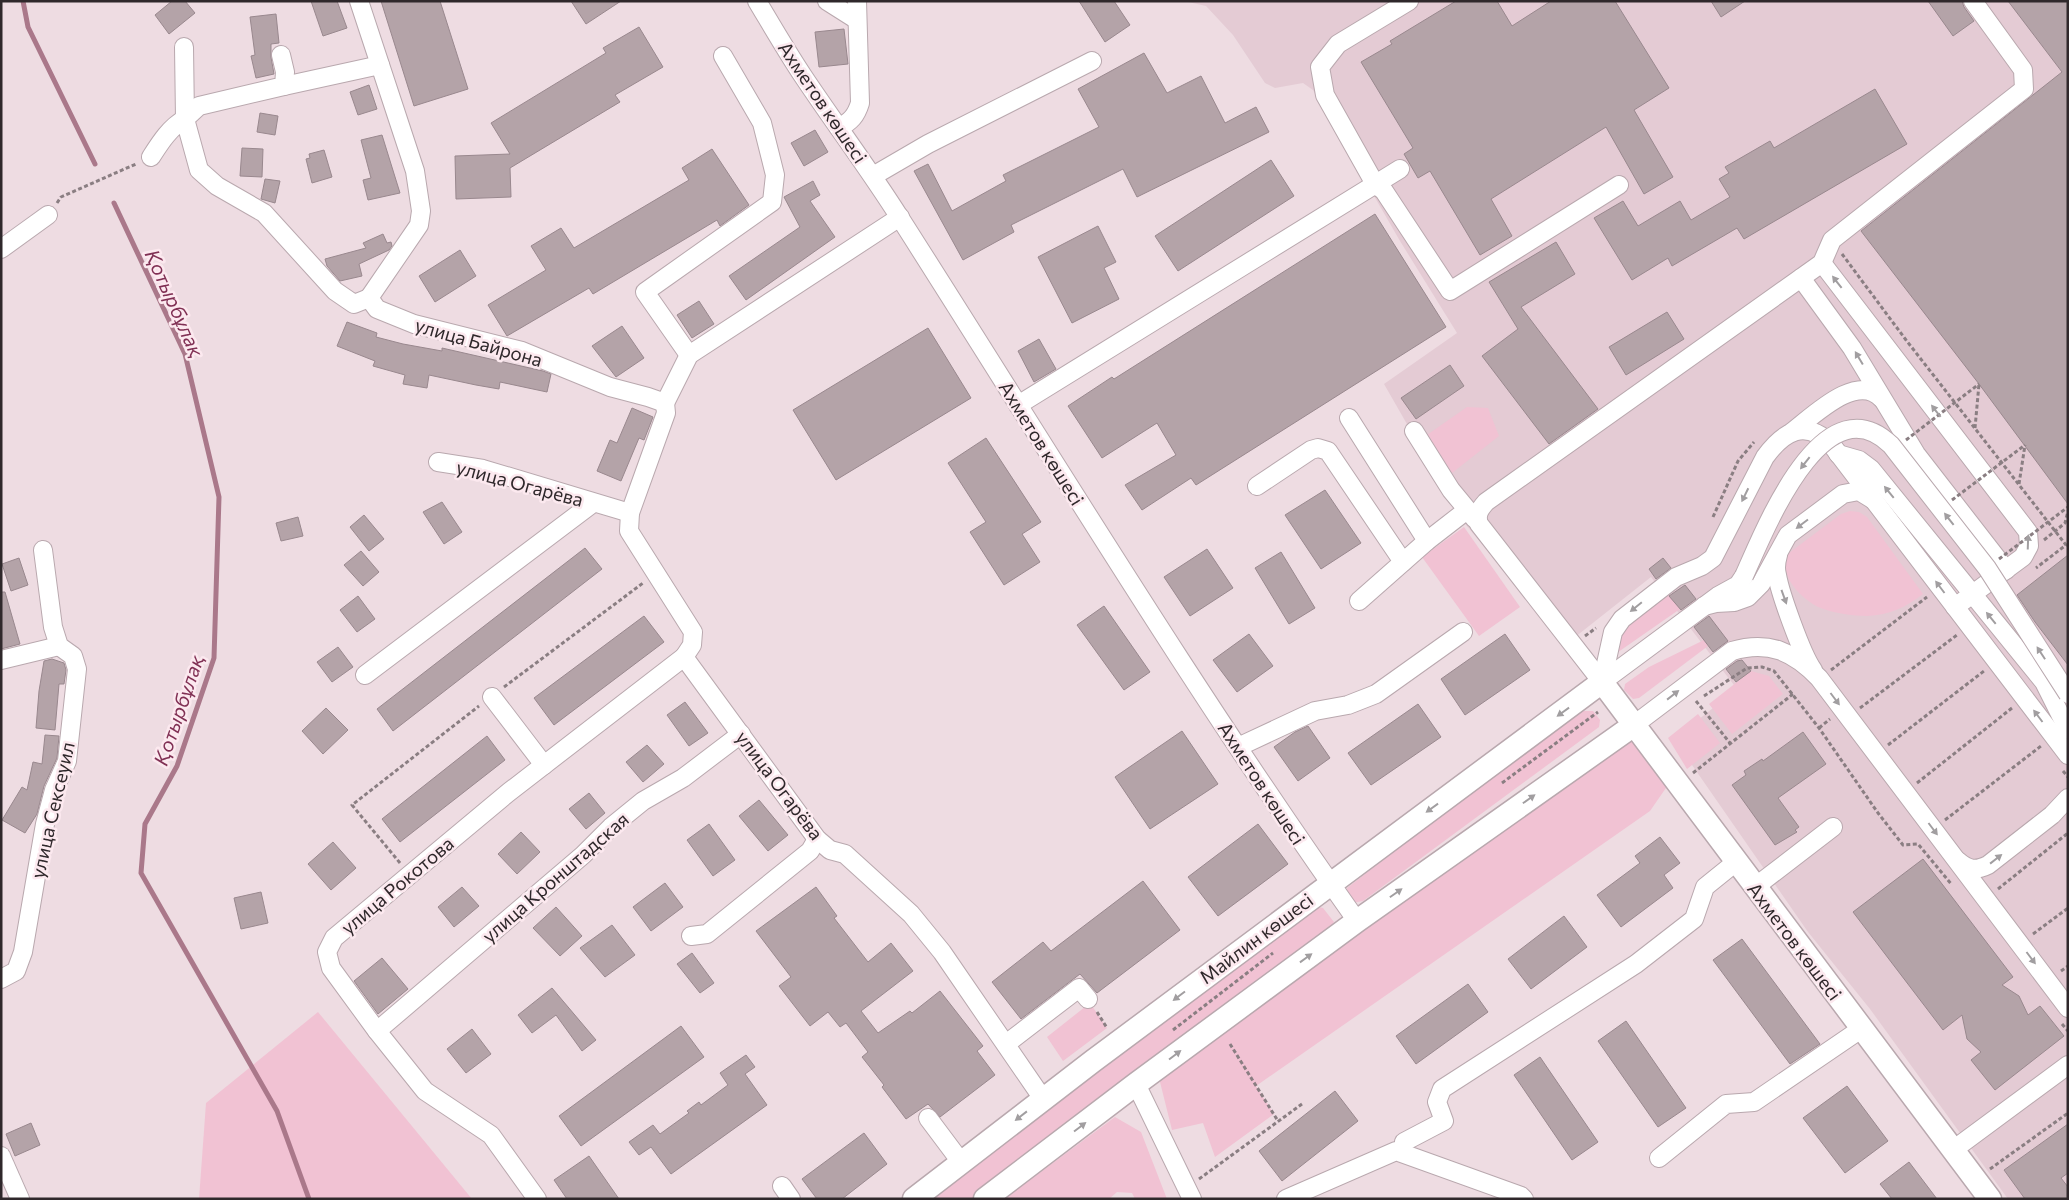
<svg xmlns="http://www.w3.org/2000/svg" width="2069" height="1200" font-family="Commissioner,sans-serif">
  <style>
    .built { fill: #e4cbd4 }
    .green { fill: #f1c2d3 }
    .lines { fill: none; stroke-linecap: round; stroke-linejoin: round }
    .stream { stroke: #aa788a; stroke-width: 5 }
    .building { fill: #b4a3a8; stroke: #99888e }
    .minor-casing { stroke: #b9a8ae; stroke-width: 20 }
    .major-casing { stroke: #b9a8ae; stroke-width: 25 }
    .path { stroke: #8a7e82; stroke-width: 3; stroke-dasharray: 4 2.5; stroke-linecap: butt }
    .minor { stroke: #fff; stroke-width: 18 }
    .major { stroke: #fff; stroke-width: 22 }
    .minor-bridge-casing { stroke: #b9a8ae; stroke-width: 20; stroke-linecap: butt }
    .path-bridge { stroke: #8a7e82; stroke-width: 3; stroke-dasharray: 4 2.5; stroke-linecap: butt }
    .minor-bridge { stroke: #fff; stroke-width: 18 }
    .oneway { fill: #a19ea0 }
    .labels { text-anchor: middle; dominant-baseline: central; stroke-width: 5; stroke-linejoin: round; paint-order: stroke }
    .street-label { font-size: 19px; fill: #2f282b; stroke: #fce9ef }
    .water-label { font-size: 20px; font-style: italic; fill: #803054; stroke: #fce9ef }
  </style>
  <rect width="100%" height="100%" fill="#eedce2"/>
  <!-- built -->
  <polygon class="built" points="1184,1 2068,1 2068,1199 2008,1199 1870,1009 1808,932 1674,739 1737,689 1651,577 1565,645 1462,520 1384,384 1457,333 1400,241 1313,90 1303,83 1275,88 1265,83 1233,35 1206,6"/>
  <!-- green -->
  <g class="green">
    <polygon points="1467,407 1488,408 1499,436 1452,473 1427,435"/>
    <path d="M1850,511L1859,512L1867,517L1923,594C1906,607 1890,615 1867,616C1853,616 1832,613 1818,607C1801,599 1775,572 1789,553L1841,514Z"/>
    <polygon points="1464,527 1520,607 1479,636 1422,557"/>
    <polygon points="1666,592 1680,609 1611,657 1626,623"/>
    <polygon points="1704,640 1708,646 1639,698 1633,699 1624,690 1625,684 1649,667"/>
    <polygon points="1751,671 1769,676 1783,694 1732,734 1709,704"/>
    <polygon points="1581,711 1593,711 1600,720 1599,727 1363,901 1352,903 1347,898 1347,888 1490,777"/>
    <polygon points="1698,714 1720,743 1687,769 1668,738"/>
    <polygon points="1631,736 1668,785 1650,811 1256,1086 1274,1114 1215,1157 1203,1123 1172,1130 1159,1078"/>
    <polygon points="1314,906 1323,908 1334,922 1331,927 979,1199 930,1199"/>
    <polygon points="1090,1003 1107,1028 1063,1061 1047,1037"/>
    <polygon points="318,1012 472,1199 199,1199 206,1103"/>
    <polygon points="1115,1117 1141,1132 1167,1199 1135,1199 1132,1193 1117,1192 1109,1199 1004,1199"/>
  </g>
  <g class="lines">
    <!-- stream -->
    <g class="stream">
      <polyline points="23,1 28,27 95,164"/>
      <polyline points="114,203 185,354 219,497 214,658 177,766 145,824 141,873 277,1111 309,1199"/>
    </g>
  </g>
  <!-- building -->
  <g class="building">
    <polygon points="172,1 185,1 195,13 169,34 155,15"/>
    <polygon points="311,1 337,1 347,28 323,36"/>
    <polygon points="381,1 440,1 468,89 414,106"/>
    <polygon points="571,1 621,1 586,24"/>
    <polygon points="1079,1 1114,1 1130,25 1105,42"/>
    <polygon points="1456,1 1497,1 1512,26 1551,1 1615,1 1669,88 1634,110 1673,177 1644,194 1606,127 1491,199 1512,236 1480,255 1430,171 1418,178 1404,154 1413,148 1361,62 1392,44 1390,41"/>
    <polygon points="1711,1 1745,1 1721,17"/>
    <polygon points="1928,1 1962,1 1964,7 1974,21 1953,36"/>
    <polygon points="2008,1 2068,1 2068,504 1979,384 1861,231 2062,72"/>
    <polygon points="276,14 279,43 271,44 271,57 274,74 256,78 251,56 255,55 250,17"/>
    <polygon points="639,27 663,67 615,95 620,102 510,168 511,197 456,199 455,156 510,154 491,123 606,53 603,48"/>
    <polygon points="844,29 848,64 819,67 815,32"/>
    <polygon points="1144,53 1167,93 1201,76 1225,123 1256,107 1269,132 1137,197 1123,169 1011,225 1014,232 963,260 914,171 928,164 952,211 1006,181 1003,175 1099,127 1078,89"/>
    <polygon points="369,85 377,109 358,115 350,92"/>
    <polygon points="1875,89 1907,144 1744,239 1737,228 1672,266 1668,258 1632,280 1594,218 1623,201 1638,226 1680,201 1691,220 1730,197 1719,179 1729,173 1725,167 1770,141 1774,148"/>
    <polygon points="260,113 278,116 275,135 257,132"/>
    <polygon points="815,130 828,152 804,166 791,143"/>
    <polygon points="382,135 400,193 368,200 363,180 371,178 361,140"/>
    <polygon points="242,148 263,149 262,177 240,176"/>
    <polygon points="712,149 749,205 720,226 717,220 593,294 589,288 507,336 488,305 546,270 531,246 561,228 574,248 689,180 682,168"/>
    <polygon points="324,150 332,177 312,183 306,159 310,158 309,154"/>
    <polygon points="1271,160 1294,196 1178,271 1155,236"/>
    <polygon points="265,179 280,181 275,203 261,199"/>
    <polygon points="813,181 820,195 810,201 835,237 746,300 729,276 800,227 784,197"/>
    <polygon points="1375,214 1446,327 1196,485 1191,478 1142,510 1125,485 1176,455 1157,423 1102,458 1068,406 1112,377 1114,379"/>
    <polygon points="1098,226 1116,262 1104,268 1119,299 1072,323 1038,257"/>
    <polygon points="383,234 387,243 391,242 392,246 389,250 359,264 362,276 340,281 327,266 325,259 366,248 363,243"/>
    <polygon points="1556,242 1575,274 1521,307 1598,409 1549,444 1482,356 1518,329 1489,282"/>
    <polygon points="460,250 476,276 435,302 419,276"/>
    <polygon points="699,301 714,324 692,338 677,315"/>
    <polygon points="1667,312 1684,339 1626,375 1609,347"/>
    <polygon points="347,322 377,333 376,337 403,344 442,351 442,348 543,371 551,374 547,392 500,382 499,389 476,385 429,375 427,388 403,384 405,375 373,366 375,361 337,346"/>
    <polygon points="622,326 644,358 616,377 592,346"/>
    <polygon points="928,328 971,398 836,480 793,410"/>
    <polygon points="1039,339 1056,369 1034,382 1018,351"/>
    <polygon points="1450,365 1464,386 1416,419 1401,398"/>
    <polygon points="632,408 653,417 644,440 639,438 621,481 597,471 610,440 617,443"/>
    <polygon points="986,438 1041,522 1022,534 1040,562 1004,585 970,532 986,522 948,463"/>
    <polygon points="1325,490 1361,543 1321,569 1285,515"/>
    <polygon points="442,502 462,532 444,544 423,512"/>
    <polygon points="364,515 384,539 369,551 350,527"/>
    <polygon points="298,517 303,536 281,541 276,523"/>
    <polygon points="585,548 602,569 393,731 377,709"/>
    <polygon points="1207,549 1233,588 1190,616 1164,577"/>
    <polygon points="361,551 379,572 363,586 344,565"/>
    <polygon points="1281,552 1315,608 1289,624 1255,568"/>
    <polygon points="2068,555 2068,665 2035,622 2017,595"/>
    <polygon points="19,558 28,585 11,591 2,564"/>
    <polygon points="1663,558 1671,568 1656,579 1649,569"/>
    <polygon points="1685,585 1696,599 1681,610 1669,596"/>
    <polygon points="1,592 5,592 20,644 1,649"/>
    <polygon points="358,596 375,619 357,632 340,610"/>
    <polygon points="1104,606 1150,672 1124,690 1077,625"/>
    <polygon points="644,616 664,642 554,725 534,698"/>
    <polygon points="1709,616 1728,641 1713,652 1694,627"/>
    <polygon points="1249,634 1273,666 1237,692 1213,660"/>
    <polygon points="1505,634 1530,670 1465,715 1441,679"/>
    <polygon points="338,647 353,667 332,682 317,662"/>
    <polygon points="52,659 64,663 66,670 64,684 59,684 55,730 36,728 39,691 44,661"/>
    <polygon points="1742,660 1751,671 1736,682 1726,669 1737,661"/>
    <polygon points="685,702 708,733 689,746 667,715"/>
    <polygon points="1418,704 1441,737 1371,785 1348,753"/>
    <polygon points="326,708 348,730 323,754 302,731"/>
    <polygon points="1308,726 1330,758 1298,781 1274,747 1295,732"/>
    <polygon points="1182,731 1218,784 1150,829 1115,777"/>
    <polygon points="1803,732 1826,764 1778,798 1799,827 1795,830 1797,832 1775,845 1732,785 1746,775 1744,771 1762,759 1763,761"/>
    <polygon points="45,735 59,736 57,758 44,786 37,814 25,833 2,820 22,787 27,790 33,762 42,764"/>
    <polygon points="487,736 505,760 400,842 382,819"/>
    <polygon points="647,745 664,764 643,782 626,762"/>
    <polygon points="589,793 605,813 586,829 569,809"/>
    <polygon points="759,800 788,835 768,851 739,816"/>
    <polygon points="709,824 735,860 713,876 687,840"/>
    <polygon points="1258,824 1288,864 1218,916 1188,877"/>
    <polygon points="521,832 540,852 517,874 498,854"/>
    <polygon points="1660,837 1680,863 1664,875 1673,888 1621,927 1597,895 1640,863 1635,856"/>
    <polygon points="333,842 356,868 331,890 308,864"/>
    <polygon points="1923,859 2013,977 2002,985 2019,996 2028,1015 2040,1006 2064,1036 1995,1090 1971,1060 1981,1052 1967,1039 1962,1015 1943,1030 1853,912"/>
    <polygon points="1143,881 1180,930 1097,993 1080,974 1021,1019 992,982 1043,942 1051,951"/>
    <polygon points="665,883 683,907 651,931 633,907"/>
    <polygon points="462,887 479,906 454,927 438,907"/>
    <polygon points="816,887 837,916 834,918 868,962 891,943 913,971 861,1011 878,1033 910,1011 912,1013 940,991 983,1046 977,1051 995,1075 940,1117 928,1104 906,1119 882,1087 884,1085 862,1057 868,1052 846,1023 840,1027 828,1012 810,1026 779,986 791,977 756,931"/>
    <polygon points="261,892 268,923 241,929 234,898"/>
    <polygon points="556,907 582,936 560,956 533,928"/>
    <polygon points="1564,916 1587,947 1531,989 1508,959"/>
    <polygon points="612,925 635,955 605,977 580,948"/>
    <polygon points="1742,939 1820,1044 1790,1064 1713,960"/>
    <polygon points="692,953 714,983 700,993 677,964"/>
    <polygon points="382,958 408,989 378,1014 354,981"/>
    <polygon points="1468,984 1488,1012 1416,1064 1396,1036"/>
    <polygon points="552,988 596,1040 582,1051 556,1015 532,1033 518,1015"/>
    <polygon points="1626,1021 1686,1108 1658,1127 1598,1041"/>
    <polygon points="681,1026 704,1057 581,1146 559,1116"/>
    <polygon points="472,1029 491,1054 466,1073 447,1049"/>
    <polygon points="746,1055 755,1067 745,1074 767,1105 671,1174 651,1147 639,1155 629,1142 653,1125 660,1134 689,1113 687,1111 699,1102 701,1105 728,1085 720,1073"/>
    <polygon points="1540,1057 1598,1142 1572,1160 1514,1075"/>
    <polygon points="1847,1086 1888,1141 1845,1173 1803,1118"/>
    <polygon points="1335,1091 1358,1121 1282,1181 1259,1151"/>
    <polygon points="31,1123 40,1145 15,1156 6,1134"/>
    <polygon points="2068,1124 2068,1173 2061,1178 2068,1187 2068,1199 2025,1199 2004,1170"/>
    <polygon points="864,1133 887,1164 842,1199 817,1199 802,1179"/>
    <polygon points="589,1156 619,1199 567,1199 554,1180"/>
    <polygon points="1909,1162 1937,1199 1892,1199 1880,1184"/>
  </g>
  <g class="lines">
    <!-- minor casing -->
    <g class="minor-casing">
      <g id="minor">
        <polyline points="359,1 415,171 421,211 419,225 369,298 377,309 414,324 522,351 610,387 648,397 665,403 689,355 900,217"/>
        <path d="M757,1C772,26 787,52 803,76C835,124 869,169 900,218C1050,453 1195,693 1357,921"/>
        <polyline points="827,1 857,20"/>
        <polyline points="1409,1 1338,44 1320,67 1325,95 1375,184 1384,191 1450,291 1619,185"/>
        <polyline points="184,47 185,119"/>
        <polyline points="284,86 380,65"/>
        <polyline points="185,119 199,106 284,86 285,72 281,55"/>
        <path d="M839,128C851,121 856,116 860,103L857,1"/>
        <path d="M151,157C160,143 170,127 185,119L199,170L217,186L264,213L335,291L354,304L369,298"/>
        <polyline points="873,176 928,144 1092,61"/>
        <polyline points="1,249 48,215"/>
        <polyline points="1822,263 2028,532 2029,546 2023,557 1955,607"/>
        <polyline points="1801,278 1852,348 1916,454 2006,570"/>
        <polyline points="689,355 645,292 772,202 775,175 762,123 723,56"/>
        <polyline points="665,403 666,413 630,513 629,531 693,632 692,645 684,657 817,839 830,850 845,854 911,914 942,952 1043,1099"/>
        <polyline points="1018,405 1400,169"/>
        <polyline points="1349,418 1427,541"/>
        <polyline points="1414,431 1451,490 1475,519"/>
        <path d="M1792,432C1813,416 1858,371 1882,399"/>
        <polyline points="1838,454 1859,460 1871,469 2044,682 2068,730"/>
        <polyline points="438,462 483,469 630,513"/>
        <polyline points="1257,486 1311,450 1318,448 1328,451 1403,562"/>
        <path d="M1778,555C1776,562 1775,568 1777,575C1780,593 1802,655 1813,670"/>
        <polyline points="1359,601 1427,541 1467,510"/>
        <polyline points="1704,606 1716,603 1734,602 1748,597 1761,584 1788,535 1843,494 1859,491 1872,499"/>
        <polyline points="1,660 59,646"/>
        <polyline points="365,675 593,503"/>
        <path d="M1602,682L1479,524C1476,515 1479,510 1486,502L1822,263L1832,240L2024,89L2023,70L1973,1"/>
        <path d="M1602,682L1613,632L1622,619L1676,577L1702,566L1713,558L1765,457C1784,431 1805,419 1831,444L2068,755"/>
        <polyline points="1602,682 1718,596 1738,585 1744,576"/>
        <polyline points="492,697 544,765"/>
        <path d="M1634,725L1732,651C1769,640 1794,652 1819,678L2068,1008"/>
        <polyline points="1238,747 1315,711 1348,705 1376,694 1463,632"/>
        <path d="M1958,861C1968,870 1976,871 1988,865L2052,815L2068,798"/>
        <polyline points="1755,887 1833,827"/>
        <polyline points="691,936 707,934 810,851 817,839"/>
        <polyline points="1,979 16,971 23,952 45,824 54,790 67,761 77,669 73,656 59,646 53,627 43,550"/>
        <polyline points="377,1031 583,855 611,827 643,801 683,778 741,734"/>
        <polyline points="1006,1044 1079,988 1088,999"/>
        <polyline points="1136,1084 1192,1199"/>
        <polyline points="928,1118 961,1162"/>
        <polyline points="1404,1142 1444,1121 1437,1102 1442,1089 1636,964 1694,919 1705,887 1736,862"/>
        <polyline points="1953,1150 2068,1065"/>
        <polyline points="1,1156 20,1199"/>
        <polyline points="1659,1158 1726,1104 1754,1102 1861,1029"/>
        <polyline points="782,1186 791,1199"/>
        <polyline points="537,1199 491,1135 425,1091 377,1031 331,968 327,952 334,938 509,792 684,657"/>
        <polyline points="1286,1199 1396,1151 1521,1196 1524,1199"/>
      </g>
    </g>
    <!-- major casing -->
    <g class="major-casing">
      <g id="major">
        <polyline points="914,1199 1093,1061 1602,682 1990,1199"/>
        <polyline points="985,1199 1136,1084 1357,921 1634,725"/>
      </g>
    </g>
    <!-- path -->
    <g class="path">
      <polyline points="57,203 61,197 136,164"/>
      <polyline points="1842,254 1906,340 2066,545 2036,568"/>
      <polyline points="1975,428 1979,384"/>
      <polyline points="2019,484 2025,445"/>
      <polyline points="1713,517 1738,461 1754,442"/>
      <polyline points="2044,540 2065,523 2068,511"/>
      <polyline points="1585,636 1596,628"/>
      <polyline points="1831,670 1927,597"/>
      <polyline points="504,687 643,583"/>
      <polyline points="1704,696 1747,668 1762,667 1774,671 1819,728 1878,813 1903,845 1918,844 1952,885"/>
      <polyline points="1696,701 1730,743"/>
      <polyline points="1860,708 1957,635"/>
      <polyline points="1819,728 1830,719"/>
      <polyline points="1888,745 1984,671"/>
      <polyline points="2063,771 2068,777"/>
      <polyline points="1693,773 1793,694"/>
      <polyline points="1502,783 1598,712"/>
      <polyline points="1917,783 2012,708"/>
      <polyline points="1945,820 2041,746"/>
      <polyline points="400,863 352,805 479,706"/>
      <polyline points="1998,889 2068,833"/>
      <polyline points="2033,934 2068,908"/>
      <polyline points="2061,971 2068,966"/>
      <polyline points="1097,1012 1107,1028"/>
      <polyline points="2062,1024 2068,1031"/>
      <polyline points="1173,1030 1273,953"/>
      <polyline points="1230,1044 1278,1121"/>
      <polyline points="1990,1169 2068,1113"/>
      <polyline points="1199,1179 1302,1104"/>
    </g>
    <!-- minor -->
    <use href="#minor" class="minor"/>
    <!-- major -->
    <use href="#major" class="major"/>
    <!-- minor-bridge casing -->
    <g class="minor-bridge-casing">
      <path id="minor-bridge" d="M1744,576C1764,532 1823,379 1891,445L1987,568L2068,694"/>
    </g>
    <!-- path-bridge -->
    <g class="path-bridge">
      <polyline points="1906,440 1979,384"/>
      <polyline points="1952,500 2025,445"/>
      <polyline points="1999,559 2068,507"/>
    </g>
    <!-- minor-bridge -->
    <use href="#minor-bridge" class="minor-bridge"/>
  </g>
  <!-- one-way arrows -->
  <defs><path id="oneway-solid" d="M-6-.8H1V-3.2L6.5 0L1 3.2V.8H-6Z" transform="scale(1.25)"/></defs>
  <g class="oneway">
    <use href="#oneway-solid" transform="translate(1837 282) rotate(-128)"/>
    <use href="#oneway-solid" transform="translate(1859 358) rotate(-121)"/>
    <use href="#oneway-solid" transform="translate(1936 411) rotate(-128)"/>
    <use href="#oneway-solid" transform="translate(1805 463) rotate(128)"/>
    <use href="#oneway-solid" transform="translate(1889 492) rotate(-129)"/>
    <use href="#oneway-solid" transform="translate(1745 495) rotate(116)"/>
    <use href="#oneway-solid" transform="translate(1949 519) rotate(-128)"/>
    <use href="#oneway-solid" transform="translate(1802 524) rotate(143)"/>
    <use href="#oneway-solid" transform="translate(2028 542) rotate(-88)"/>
    <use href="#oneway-solid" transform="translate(1940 587) rotate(-127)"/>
    <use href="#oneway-solid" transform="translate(1784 597) rotate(70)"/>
    <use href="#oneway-solid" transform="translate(1636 607) rotate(141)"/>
    <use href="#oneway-solid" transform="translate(1991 618) rotate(-129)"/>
    <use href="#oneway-solid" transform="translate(2041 653) rotate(-123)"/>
    <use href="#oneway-solid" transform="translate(1673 695) rotate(-38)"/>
    <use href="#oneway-solid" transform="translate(1835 699) rotate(53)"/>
    <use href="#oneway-solid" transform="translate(1563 712) rotate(144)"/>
    <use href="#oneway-solid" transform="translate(2038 716) rotate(-127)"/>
    <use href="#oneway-solid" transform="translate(1529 799) rotate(-35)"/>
    <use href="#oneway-solid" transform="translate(1432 808) rotate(144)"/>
    <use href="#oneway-solid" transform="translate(1933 829) rotate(53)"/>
    <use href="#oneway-solid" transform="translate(1996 859) rotate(-38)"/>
    <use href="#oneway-solid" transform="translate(1396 893) rotate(-35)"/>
    <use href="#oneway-solid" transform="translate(1306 958) rotate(-36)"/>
    <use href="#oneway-solid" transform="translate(2031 958) rotate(53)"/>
    <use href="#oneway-solid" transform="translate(1179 996) rotate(143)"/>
    <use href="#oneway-solid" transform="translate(1175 1055) rotate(-37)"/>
    <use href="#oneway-solid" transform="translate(1021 1116) rotate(142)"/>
    <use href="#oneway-solid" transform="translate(1080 1127) rotate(-37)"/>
  </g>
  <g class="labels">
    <!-- street labels -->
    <g class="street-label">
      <text transform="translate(823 102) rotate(56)">Ахметов көшесі</text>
      <text transform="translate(479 342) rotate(16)">улица Байрона</text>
      <text transform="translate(1042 443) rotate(58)">Ахметов көшесі</text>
      <text transform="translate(520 483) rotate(15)">улица Огарёва</text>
      <text transform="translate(1262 783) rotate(57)">Ахметов көшесі</text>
      <text transform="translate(780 785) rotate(53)">улица Огарёва</text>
      <text transform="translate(52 810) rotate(-77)">улица Сексеуил</text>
      <text transform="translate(555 877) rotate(-41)">улица Кронштадская</text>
      <text transform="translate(397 885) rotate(-40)">улица Рокотова</text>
      <text transform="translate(1256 938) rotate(-37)">Майлин көшесі</text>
      <text transform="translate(1795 941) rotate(53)">Ахметов көшесі</text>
    </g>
    <!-- water labels -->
    <g class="water-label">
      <text transform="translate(175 303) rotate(66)">Қотырбұлақ</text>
      <text transform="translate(178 710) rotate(-71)">Қотырбұлақ</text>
    </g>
  </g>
  <!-- border -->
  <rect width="2069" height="1200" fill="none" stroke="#2f282b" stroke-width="5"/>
</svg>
